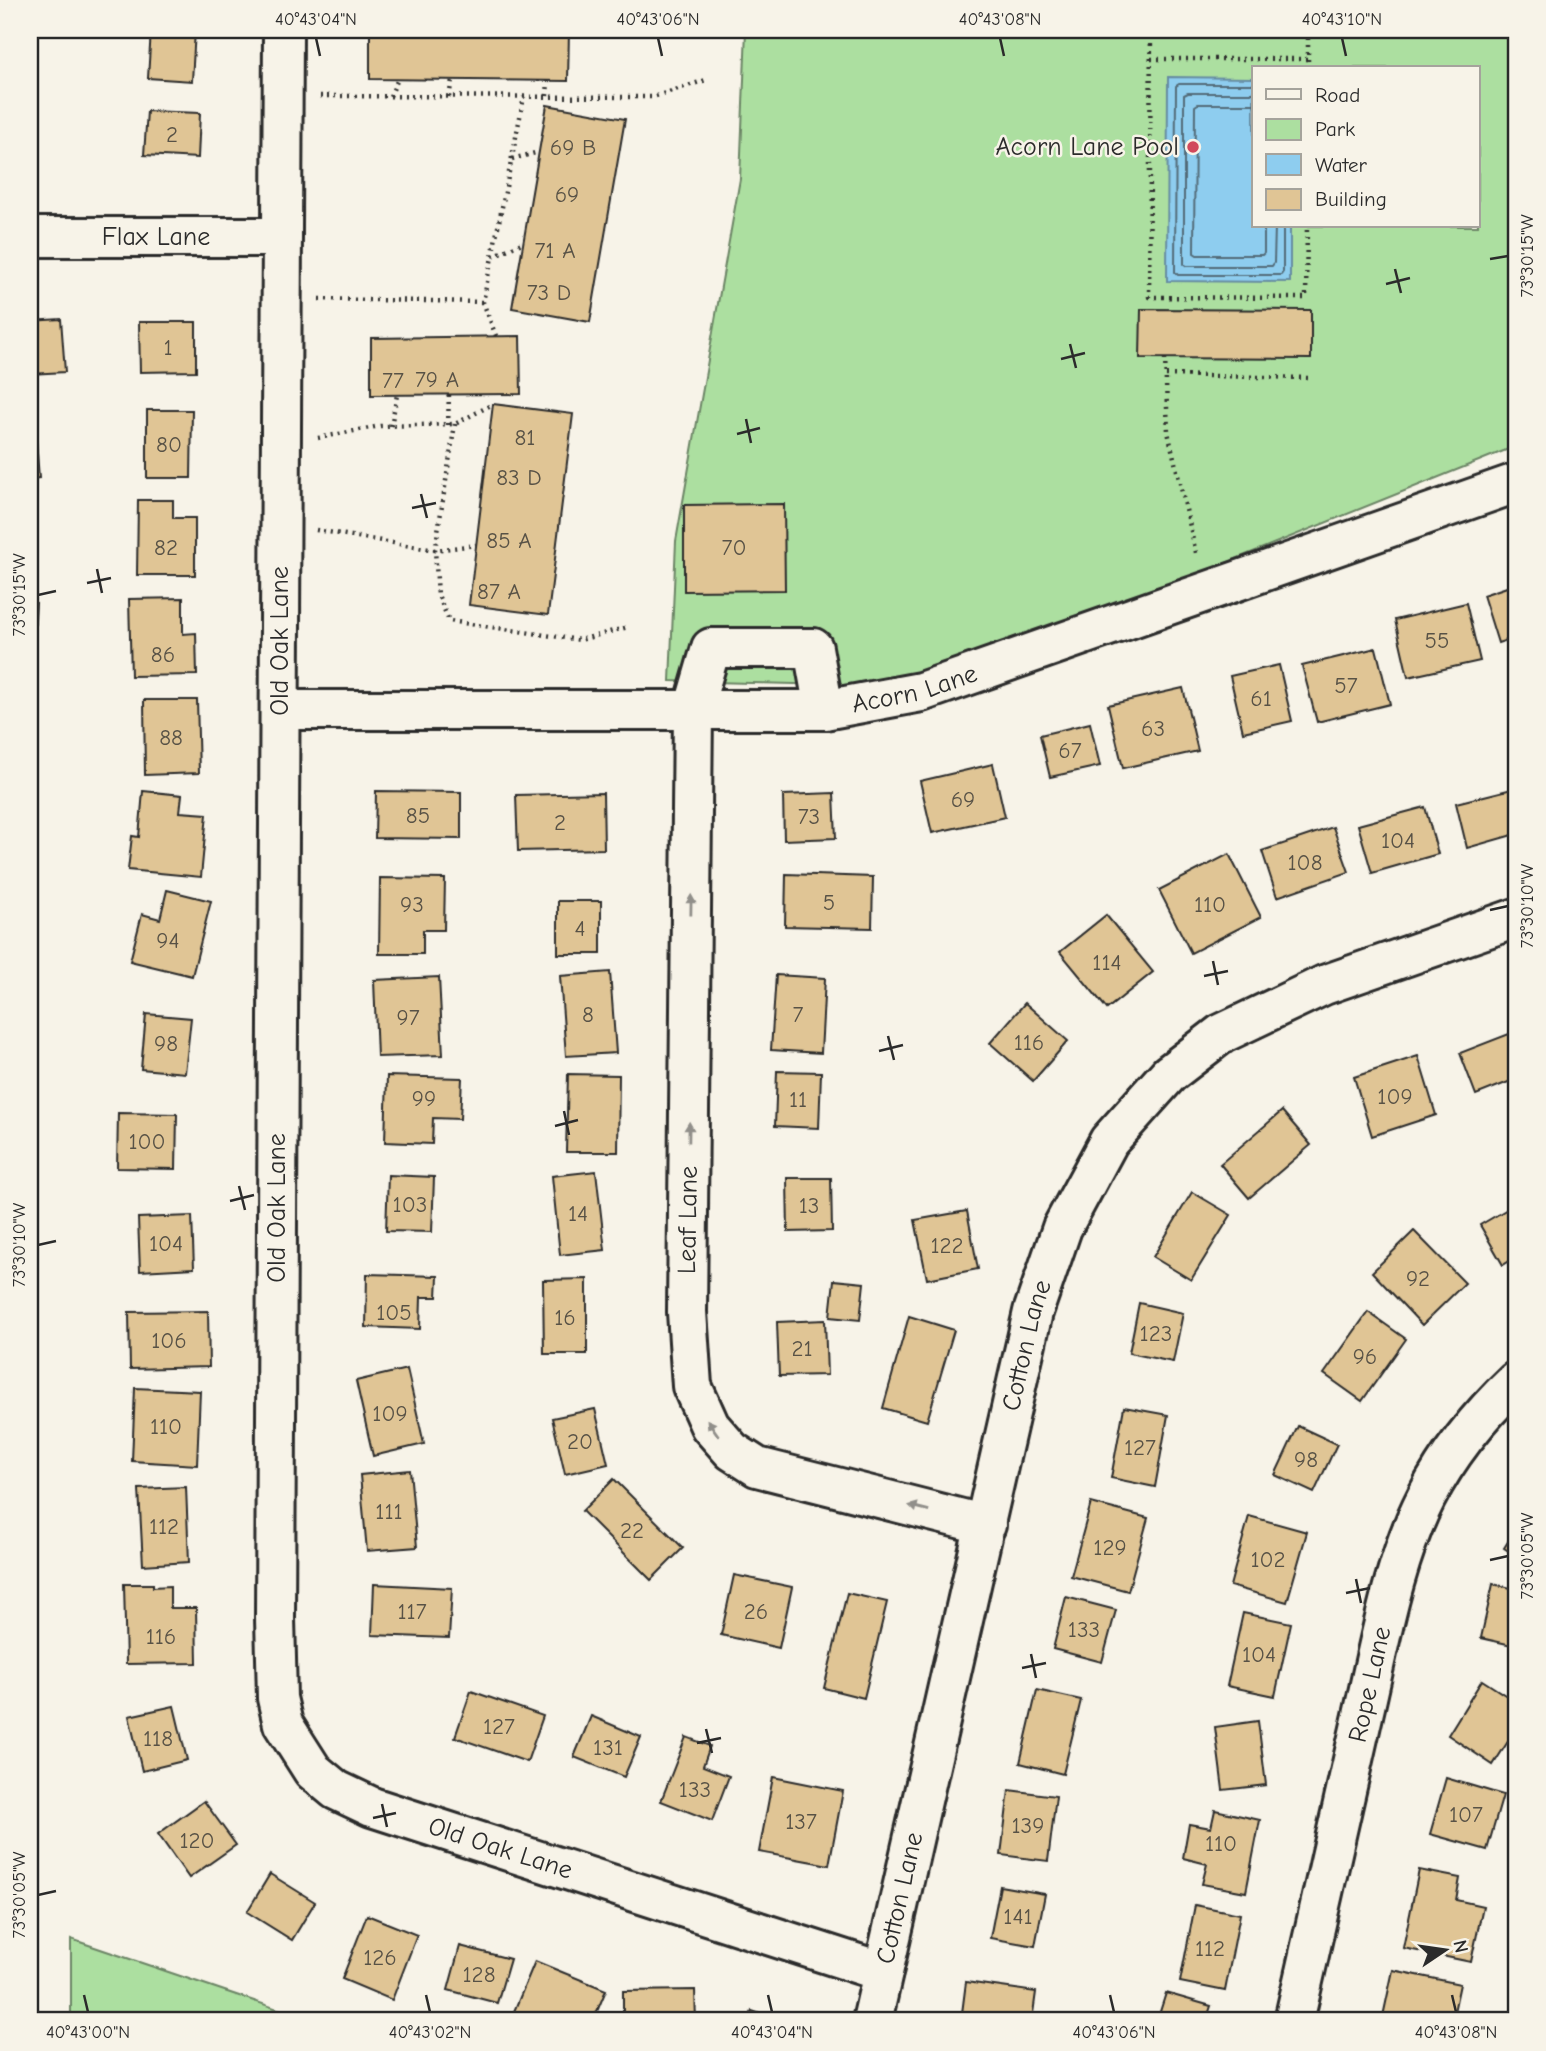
<svg xmlns="http://www.w3.org/2000/svg" width="1546" height="2051" font-family="'Comic Neue',sans-serif">
  <style>
    .green { fill: #acdfa0; stroke: #6c8566; stroke-width: 2; fill-rule: evenodd }
    .water { fill: #8ecdef; stroke: #668ca1; stroke-width: 2 }
    .lines { fill: none; stroke-linecap: round; stroke-linejoin: round }
    .shore { stroke: #536c79; stroke-width: 2 }
    .building { fill: #e0c595; stroke: #2b2b2b; stroke-width: 2 }
    .minor-casing { stroke: #2b2b2b; stroke-width: 44 }
    .path { stroke: #2b2b2b; stroke-width: 4.5; stroke-dasharray: 2 5; stroke-linecap: butt }
    .minor { stroke: #f7f3e8; stroke-width: 38 }
    .oneway { fill: #918f8a }
    .ticks { fill: none; stroke: #2b2b2b; stroke-width: 2.5 }
    .poi-dot { fill: #d1495b; stroke: #f7f3e8; stroke-width: 2.5 }
    .labels { text-anchor: middle; dominant-baseline: central; stroke-width: 5; stroke-linejoin: round; paint-order: stroke }
    .number-label { font-size: 23px; fill: #585246 }
    .poi-label { font-size: 26px; fill: #2b2b2b; stroke: #f7f3e8; text-anchor: end }
    .street-label { font-size: 26px; fill: #2b2b2b; stroke: #f7f3e8 }
    .neatline { fill: none; stroke: #2b2b2b; stroke-width: 2.5 }
    .ticks-label { font-size: 18px; text-anchor: middle; fill: #2b2b2b }
  </style>
  <rect width="100%" height="100%" fill="#f7f3e8"/>
  <filter id="ink" filterUnits="userSpaceOnUse"><feTurbulence type="fractalNoise" baseFrequency=".0143" numOctaves="2"/><feDisplacementMap in="SourceGraphic" scale="14" xChannelSelector="R" yChannelSelector="G"/><feConvolveMatrix kernelMatrix="1 2 1 2 8 2 1 2 1" color-interpolation-filters="sRGB"/></filter>
  <g filter="url(#ink)">
    <!-- green -->
    <g class="green">
      <path d="M746,30H1516V446L918,687L670,681L676,541L740,179ZM1254,68H1478V226H1254Z"/>
      <polygon points="71,1939 313,2021 71,2021"/>
    </g>
    <!-- water -->
    <g class="water">
      <rect x="1168" y="30" width="120" height="5"/>
      <polygon points="1168,77 1254,78 1254,226 1290,226 1290,282 1167,281"/>
    </g>
    <g class="lines">
      <!-- shore -->
      <g class="shore">
        <polyline points="1254,84 1179,84 1176,86 1175,272 1178,275 1281,275 1283,272 1283,226"/>
        <polyline points="1254,93 1188,93 1184,95 1184,264 1187,266 1272,266 1274,263 1275,226"/>
        <polyline points="1254,104 1198,104 1195,106 1194,253 1197,255 1262,255 1264,253 1264,226"/>
      </g>
    </g>
    <!-- building -->
    <g class="building">
      <polygon points="151,30 195,30 192,81 148,78"/>
      <polygon points="370,30 569,30 568,81 370,79"/>
      <polygon points="547,105 625,119 590,322 512,308"/>
      <polygon points="147,111 200,113 198,158 144,155"/>
      <polygon points="1141,309 1311,310 1311,359 1140,358"/>
      <polygon points="61,319 65,372 30,374 30,321"/>
      <polygon points="139,322 196,322 196,371 140,372"/>
      <polygon points="520,336 521,394 371,395 371,338"/>
      <polygon points="33,402 39,478 30,479 30,403"/>
      <polygon points="493,404 573,414 548,615 469,605"/>
      <polygon points="147,410 192,410 191,478 147,478"/>
      <polygon points="138,500 173,500 173,518 195,518 195,575 137,575"/>
      <polygon points="784,504 785,590 684,591 684,505"/>
      <polygon points="1516,584 1516,637 1498,643 1483,595"/>
      <polygon points="183,598 183,634 196,633 197,675 131,676 129,599"/>
      <polygon points="30,603 36,603 31,683 30,683"/>
      <polygon points="1466,603 1480,661 1408,677 1395,620"/>
      <polygon points="1376,648 1390,704 1317,722 1302,666"/>
      <polygon points="1279,665 1292,721 1243,732 1230,676"/>
      <polygon points="1183,688 1198,751 1123,768 1108,705"/>
      <polygon points="144,700 197,700 199,773 145,775"/>
      <polygon points="1090,723 1100,766 1050,777 1040,735"/>
      <polygon points="993,764 1005,817 932,833 920,781"/>
      <polygon points="1516,788 1516,834 1467,848 1456,803"/>
      <polygon points="143,791 182,795 180,812 207,814 201,877 128,870 132,836 139,837"/>
      <polygon points="376,791 461,792 461,839 375,838"/>
      <polygon points="603,793 604,849 518,851 516,795"/>
      <polygon points="834,793 836,838 784,840 783,795"/>
      <polygon points="1425,807 1438,854 1372,873 1358,825"/>
      <polygon points="1333,827 1349,872 1277,897 1262,851"/>
      <polygon points="1229,854 1261,917 1191,953 1159,890"/>
      <polygon points="786,874 873,877 872,928 785,926"/>
      <polygon points="380,878 445,879 444,930 423,930 423,954 379,954"/>
      <polygon points="167,890 211,901 192,976 130,961 142,914 160,919"/>
      <rect x="558" y="901" width="43" height="53"/>
      <polygon points="1106,915 1153,972 1107,1009 1060,952"/>
      <polygon points="610,972 616,1053 566,1056 560,976"/>
      <polygon points="776,975 825,978 821,1053 771,1050"/>
      <polygon points="439,977 443,1055 377,1057 374,980"/>
      <polygon points="1025,1003 1068,1041 1033,1081 990,1043"/>
      <polygon points="146,1014 191,1018 185,1073 141,1069"/>
      <polygon points="1509,1034 1516,1053 1516,1079 1476,1095 1460,1053"/>
      <polygon points="1418,1056 1436,1115 1372,1136 1354,1077"/>
      <polygon points="777,1071 821,1072 819,1128 775,1126"/>
      <polygon points="568,1074 619,1075 618,1152 566,1152"/>
      <polygon points="387,1076 462,1078 460,1119 433,1118 432,1144 385,1142"/>
      <polygon points="1282,1111 1311,1145 1249,1198 1220,1164"/>
      <polygon points="118,1113 177,1114 176,1169 117,1168"/>
      <polygon points="596,1171 605,1250 560,1255 552,1176"/>
      <polygon points="388,1175 434,1177 432,1232 386,1231"/>
      <polygon points="787,1178 831,1178 832,1231 788,1232"/>
      <polygon points="1192,1192 1231,1215 1191,1280 1153,1257"/>
      <polygon points="1516,1204 1516,1257 1503,1265 1480,1225"/>
      <polygon points="967,1211 978,1269 927,1279 915,1220"/>
      <polygon points="192,1216 194,1268 140,1271 138,1218"/>
      <polygon points="1414,1231 1465,1283 1422,1325 1372,1272"/>
      <polygon points="367,1274 438,1276 437,1297 421,1297 420,1329 366,1327"/>
      <polygon points="587,1279 587,1354 544,1354 543,1280"/>
      <polygon points="834,1280 864,1283 860,1320 830,1317"/>
      <polygon points="1139,1303 1183,1313 1173,1362 1129,1353"/>
      <polygon points="208,1311 209,1367 130,1369 129,1312"/>
      <polygon points="1368,1312 1406,1339 1362,1401 1324,1374"/>
      <polygon points="909,1316 954,1330 927,1421 883,1408"/>
      <polygon points="825,1320 827,1375 779,1376 777,1322"/>
      <polygon points="407,1369 424,1444 373,1456 356,1381"/>
      <polygon points="135,1388 200,1391 197,1465 132,1461"/>
      <polygon points="1124,1407 1168,1415 1155,1487 1111,1478"/>
      <polygon points="595,1409 608,1464 565,1474 552,1418"/>
      <polygon points="1298,1426 1337,1444 1314,1493 1275,1475"/>
      <polygon points="410,1470 417,1547 367,1551 360,1475"/>
      <polygon points="614,1479 683,1548 651,1580 582,1511"/>
      <polygon points="186,1487 189,1562 143,1565 139,1489"/>
      <polygon points="1091,1503 1148,1518 1128,1591 1071,1576"/>
      <polygon points="1249,1516 1307,1532 1287,1602 1230,1586"/>
      <polygon points="1516,1529 1516,1556 1504,1548"/>
      <polygon points="734,1575 792,1587 779,1648 721,1635"/>
      <polygon points="124,1584 153,1584 153,1587 170,1586 170,1608 196,1608 197,1663 126,1664"/>
      <polygon points="374,1584 452,1588 449,1638 372,1635"/>
      <polygon points="1493,1584 1516,1589 1516,1646 1481,1638"/>
      <polygon points="847,1593 887,1602 864,1698 824,1688"/>
      <polygon points="1066,1597 1116,1610 1102,1662 1053,1649"/>
      <polygon points="1243,1613 1291,1623 1275,1696 1227,1686"/>
      <polygon points="1482,1680 1516,1702 1516,1729 1493,1765 1448,1735"/>
      <polygon points="1037,1690 1081,1700 1063,1774 1020,1763"/>
      <polygon points="471,1691 543,1716 527,1762 455,1737"/>
      <polygon points="174,1706 187,1760 142,1771 129,1716"/>
      <polygon points="30,1709 36,1710 34,1769 30,1769"/>
      <polygon points="591,1716 641,1737 624,1777 574,1757"/>
      <polygon points="1258,1721 1266,1785 1223,1790 1215,1727"/>
      <polygon points="686,1737 710,1746 703,1766 729,1776 712,1821 661,1801"/>
      <polygon points="773,1777 843,1791 829,1865 759,1852"/>
      <polygon points="1446,1778 1503,1795 1487,1850 1430,1834"/>
      <polygon points="1009,1790 1056,1796 1048,1861 1001,1855"/>
      <polygon points="204,1801 236,1845 189,1878 158,1834"/>
      <polygon points="1215,1810 1260,1820 1246,1892 1202,1884 1207,1864 1183,1858 1189,1824 1211,1828"/>
      <polygon points="1419,1870 1460,1878 1456,1900 1483,1906 1471,1962 1403,1948"/>
      <polygon points="270,1874 315,1902 292,1940 247,1912"/>
      <polygon points="1000,1886 1045,1894 1035,1946 990,1938"/>
      <polygon points="1195,1905 1240,1914 1225,1991 1180,1982"/>
      <polygon points="367,1915 417,1935 392,2000 342,1979"/>
      <polygon points="460,1946 510,1959 497,2003 448,1990"/>
      <polygon points="535,1961 606,1990 593,2021 510,2021"/>
      <polygon points="1393,1970 1460,1984 1452,2021 1431,2017 1430,2021 1382,2021"/>
      <polygon points="966,1982 1036,1992 1032,2021 961,2021"/>
      <polygon points="695,1990 696,2021 623,2021 623,1991"/>
      <polygon points="1166,1993 1211,2006 1206,2021 1157,2021"/>
      <polygon points="752,2011 781,2021 748,2021"/>
    </g>
    <g class="lines">
      <!-- minor casing -->
      <g class="minor-casing">
        <g id="minor">
          <path id="s1" d="M283,30L275,1618L277,1698L283,1724L313,1771L336,1790L372,1807L883,1972"/>
          <path id="s2" d="M30,237H282"/>
          <path id="s3" d="M280,710H824L921,692L1516,483"/>
          <polyline points="824,710 813,648 711,648 693,710 687,1312 692,1386 710,1426 732,1451 757,1467 986,1525"/>
          <path id="s4" d="M872,2021L1033,1312L1062,1228L1109,1141L1169,1074L1221,1034L1324,985L1516,918"/>
          <path id="s5" d="M1294,2021C1317,1918 1341,1814 1364,1711C1380,1642 1394,1560 1426,1498C1449,1453 1480,1415 1516,1381"/>
        </g>
      </g>
      <!-- path -->
      <g class="path">
        <polyline points="1151,30 1149,297 1306,298 1307,226"/>
        <polyline points="1151,59 1308,59"/>
        <polyline points="1308,68 1308,30"/>
        <polyline points="320,96 653,97 706,80"/>
        <polyline points="390,96 398,79"/>
        <polyline points="547,96 548,80"/>
        <polyline points="449,97 452,80"/>
        <polyline points="512,159 539,152"/>
        <polyline points="493,256 524,242"/>
        <polyline points="319,299 483,302"/>
        <polyline points="496,336 483,302 524,97"/>
        <polyline points="1165,358 1168,432 1197,557"/>
        <polyline points="1166,375 1308,378"/>
        <polyline points="455,424 435,550 438,595 449,621 580,640 628,627"/>
        <polyline points="448,425 449,394"/>
        <polyline points="391,426 397,395"/>
        <polyline points="318,438 380,426 455,424 493,404"/>
        <polyline points="316,530 435,550 476,545"/>
      </g>
      <!-- minor -->
      <use href="#minor" class="minor"/>
    </g>
    <!-- one-way arrows -->
    <defs><path id="oneway-solid" d="M-6-.8H1V-3.2L6.5 0L1 3.2V.8H-6Z" transform="scale(1.75)"/></defs>
    <g class="oneway">
      <use href="#oneway-solid" transform="translate(691 905) rotate(-89)"/>
      <use href="#oneway-solid" transform="translate(689 1132) rotate(-89)"/>
      <use href="#oneway-solid" transform="translate(713 1428) rotate(-125)"/>
      <use href="#oneway-solid" transform="translate(919 1508) rotate(-166)"/>
    </g>
  </g>
  <!-- ticks -->
  <path class="ticks" d="M316,38L320,56M658,38L662,56M1000,38L1004,56M1342,38L1346,56M1490,259L1508,256M1395,269L1401,293M1386,284L1410,278M1070,344L1076,368M1061,359L1085,353M746,419L751,443M737,434L760,428M421,494L427,518M412,508L436,503M97,569L102,593M87,583L111,578M38,595L56,591M1490,910L1508,906M1213,961L1218,985M1204,976L1228,971M888,1036L894,1060M879,1051L903,1045M564,1111L569,1135M555,1126L578,1120M239,1186L245,1210M230,1201L254,1195M38,1245L56,1241M1490,1560L1508,1556M1356,1579L1361,1603M1346,1593L1370,1588M1031,1654L1036,1678M1022,1668L1046,1663M706,1729L712,1753M697,1743L721,1738M382,1804L387,1827M373,1818L396,1813M38,1895L56,1891M84,1995L88,2012M426,1995L430,2012M768,1995L772,2012M1110,1995L1114,2012M1452,1995L1456,2012"/>
  <!-- markers -->
  <circle class="poi-dot" cx="1193" cy="147" r="7"/>
  <g class="labels">
    <!-- number labels -->
    <g class="number-label">
      <text x="172" y="134">2</text>
      <text x="573" y="147">69 B</text>
      <text x="567" y="194">69</text>
      <text x="555" y="250">71 A</text>
      <text x="549" y="292">73 D</text>
      <text x="168" y="347">1</text>
      <text x="437" y="379">79 A</text>
      <text x="393" y="380">77</text>
      <text x="525" y="437">81</text>
      <text x="169" y="444">80</text>
      <text x="519" y="477">83 D</text>
      <text x="509" y="540">85 A</text>
      <text x="166" y="547">82</text>
      <text x="734" y="547">70</text>
      <text x="499" y="591">87 A</text>
      <text x="1437" y="640">55</text>
      <text x="163" y="654">86</text>
      <text x="1346" y="685">57</text>
      <text x="1261" y="698">61</text>
      <text x="1153" y="728">63</text>
      <text x="171" y="737">88</text>
      <text x="1070" y="750">67</text>
      <text x="963" y="799">69</text>
      <text x="418" y="815">85</text>
      <text x="809" y="816">73</text>
      <text x="560" y="822">2</text>
      <text x="1398" y="840">104</text>
      <text x="1305" y="862">108</text>
      <text x="829" y="902">5</text>
      <text x="412" y="904">93</text>
      <text x="1210" y="904">110</text>
      <text x="580" y="928">4</text>
      <text x="168" y="940">94</text>
      <text x="1107" y="962">114</text>
      <text x="588" y="1014">8</text>
      <text x="798" y="1014">7</text>
      <text x="408" y="1017">97</text>
      <text x="1029" y="1042">116</text>
      <text x="166" y="1043">98</text>
      <text x="1395" y="1096">109</text>
      <text x="424" y="1098">99</text>
      <text x="798" y="1099">11</text>
      <text x="147" y="1141">100</text>
      <text x="410" y="1204">103</text>
      <text x="809" y="1205">13</text>
      <text x="578" y="1213">14</text>
      <text x="166" y="1243">104</text>
      <text x="947" y="1245">122</text>
      <text x="1418" y="1278">92</text>
      <text x="394" y="1312">105</text>
      <text x="565" y="1317">16</text>
      <text x="1156" y="1333">123</text>
      <text x="169" y="1340">106</text>
      <text x="802" y="1348">21</text>
      <text x="1365" y="1356">96</text>
      <text x="390" y="1413">109</text>
      <text x="166" y="1426">110</text>
      <text x="580" y="1441">20</text>
      <text x="1140" y="1447">127</text>
      <text x="1306" y="1459">98</text>
      <text x="389" y="1511">111</text>
      <text x="164" y="1526">112</text>
      <text x="632" y="1530">22</text>
      <text x="1110" y="1547">129</text>
      <text x="1268" y="1559">102</text>
      <text x="412" y="1611">117</text>
      <text x="756" y="1611">26</text>
      <text x="1084" y="1629">133</text>
      <text x="161" y="1636">116</text>
      <text x="1259" y="1654">104</text>
      <text x="499" y="1726">127</text>
      <text x="158" y="1738">118</text>
      <text x="608" y="1747">131</text>
      <text x="695" y="1789">133</text>
      <text x="1466" y="1814">107</text>
      <text x="801" y="1821">137</text>
      <text x="1028" y="1825">139</text>
      <text x="197" y="1840">120</text>
      <text x="1221" y="1843">110</text>
      <text x="1018" y="1916">141</text>
      <text x="1210" y="1948">112</text>
      <text x="380" y="1957">126</text>
      <text x="479" y="1974">128</text>
    </g>
    <!-- poi labels -->
    <g class="poi-label">
      <text x="1179" y="147">Acorn Lane Pool</text>
    </g>
    <!-- street labels -->
    <g class="street-label">
      <text stroke="none"><textPath href="#s2" startOffset="126">Flax Lane</textPath></text>
      <text transform="translate(280 641) rotate(-90)">Old Oak Lane</text>
      <text stroke="none"><textPath href="#s3" startOffset="637">Acorn Lane</textPath></text>
      <text transform="translate(277 1208) rotate(-90)">Old Oak Lane</text>
      <text transform="translate(688 1220) rotate(-89)">Leaf Lane</text>
      <text stroke="none"><textPath href="#s4" startOffset="693">Cotton Lane</textPath></text>
      <text stroke="none"><textPath href="#s5" startOffset="345">Rope Lane</textPath></text>
      <text stroke="none"><textPath href="#s1" startOffset="1955">Old Oak Lane</textPath></text>
      <text stroke="none"><textPath href="#s4" startOffset="126">Cotton Lane</textPath></text>
    </g>
  </g>
  <!-- margin -->
  <rect width="1546" height="2051" fill="none" stroke="#f7f3e8" stroke-width="77"/>
  <!-- legend -->
  <rect x="1252" y="66" width="228" height="161" fill="#f7f3e8" stroke="#a5a39c" stroke-width="2"/>
  <rect x="1266" y="89" width="35" height="10" fill="#f7f3e8" stroke="#a5a39c" stroke-width="2"/>
  <text x="1315" y="102" font-size="21" fill="#2b2b2b">Road</text>
  <rect x="1266" y="119" width="35" height="21" fill="#acdfa0" stroke="#a5a39c" stroke-width="2"/>
  <text x="1315" y="136" font-size="21" fill="#2b2b2b">Park</text>
  <rect x="1266" y="154" width="35" height="21" fill="#8ecdef" stroke="#a5a39c" stroke-width="2"/>
  <text x="1315" y="172" font-size="21" fill="#2b2b2b">Water</text>
  <rect x="1266" y="189" width="35" height="21" fill="#e0c595" stroke="#a5a39c" stroke-width="2"/>
  <text x="1315" y="206" font-size="21" fill="#2b2b2b">Building</text>
  <!-- north arrow -->
  <g transform="translate(1445 1950) rotate(77)" stroke="#f7f3e8" stroke-width="5" paint-order="stroke">
  <path d="M0-5L12 26L0 18L-12 26Z" fill="#2b2b2b"/>
  <text y="-10" font-size="19" font-weight="bold" text-anchor="middle" fill="#2b2b2b">N</text>
  </g>
  <rect x="38" y="38" width="1470" height="1974" class="neatline"/>
  <g class="ticks-label">
    <text x="316" y="25">40°43'04"N</text>
    <text x="658" y="25">40°43'06"N</text>
    <text x="1000" y="25">40°43'08"N</text>
    <text x="1342" y="25">40°43'10"N</text>
    <text transform="translate(1527 256) rotate(-90)" y="6">73°30'15"W</text>
    <text transform="translate(19 595) rotate(-90)" y="6">73°30'15"W</text>
    <text transform="translate(1527 906) rotate(-90)" y="6">73°30'10"W</text>
    <text transform="translate(19 1245) rotate(-90)" y="6">73°30'10"W</text>
    <text transform="translate(1527 1556) rotate(-90)" y="6">73°30'05"W</text>
    <text transform="translate(19 1895) rotate(-90)" y="6">73°30'05"W</text>
    <text x="88" y="2038">40°43'00"N</text>
    <text x="430" y="2038">40°43'02"N</text>
    <text x="772" y="2038">40°43'04"N</text>
    <text x="1114" y="2038">40°43'06"N</text>
    <text x="1456" y="2038">40°43'08"N</text>
  </g>
</svg>
